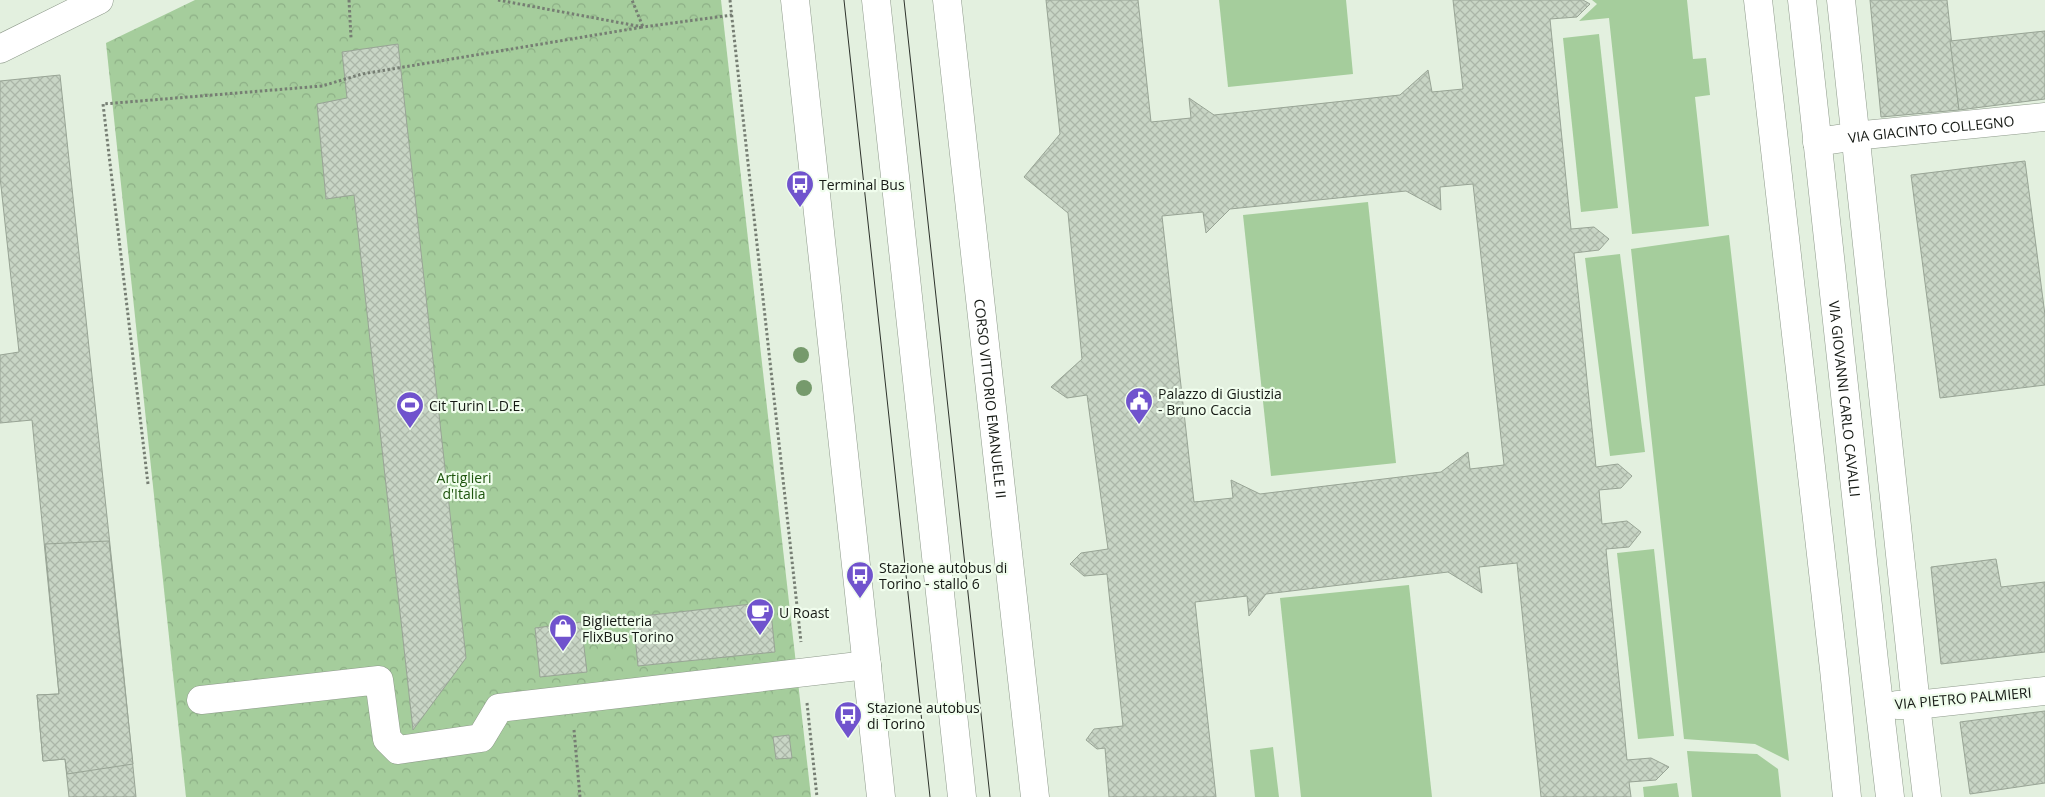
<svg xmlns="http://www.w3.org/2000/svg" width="2045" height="797" font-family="'Open Sans',sans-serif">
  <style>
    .green { fill: #a5cd9c }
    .park { fill: url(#park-crowns) }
    .building { fill: url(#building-cross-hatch); stroke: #98a495; fill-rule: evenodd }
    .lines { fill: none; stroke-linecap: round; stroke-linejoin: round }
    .minor-casing { stroke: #8e9a8b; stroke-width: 29 }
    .major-casing { stroke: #8e9a8b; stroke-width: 29 }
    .path { stroke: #767e73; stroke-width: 3; stroke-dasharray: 2.5 2.5; stroke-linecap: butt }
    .minor { stroke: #fff; stroke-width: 28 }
    .major { stroke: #fff; stroke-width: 28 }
    .tram { stroke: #2d322b; stroke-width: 1 }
    .tree { fill: #769a6c }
    .labels { text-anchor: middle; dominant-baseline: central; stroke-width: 4.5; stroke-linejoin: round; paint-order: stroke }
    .street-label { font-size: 14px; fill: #151914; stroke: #f0fded }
    .poi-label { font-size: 14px; fill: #151914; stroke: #f0fded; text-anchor: start }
    .park-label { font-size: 14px; fill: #1d540d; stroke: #f0fded }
  </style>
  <defs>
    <pattern id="park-crowns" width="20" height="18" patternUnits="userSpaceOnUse" patternTransform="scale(1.25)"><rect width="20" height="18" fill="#a5cd9c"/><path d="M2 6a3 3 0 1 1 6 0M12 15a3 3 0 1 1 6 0" fill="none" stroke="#8daf86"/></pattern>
    <pattern id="building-cross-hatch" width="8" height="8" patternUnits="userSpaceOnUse" patternTransform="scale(1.25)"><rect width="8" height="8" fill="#c8d5c5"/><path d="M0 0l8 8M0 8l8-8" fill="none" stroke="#abb6a8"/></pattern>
  </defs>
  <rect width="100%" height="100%" fill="#e3f0df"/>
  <!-- green -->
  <g class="green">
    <polygon points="1219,0 1346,0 1353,74 1228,87"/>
    <polygon points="1592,0 1687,0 1693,59 1706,58 1710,95 1695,97 1709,226 1632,234 1609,18 1579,21 1597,4"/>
    <polygon points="1599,34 1618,208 1581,212 1563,38"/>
    <polygon points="1368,202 1396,463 1271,476 1243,215"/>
    <polygon points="1729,235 1789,761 1755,744 1684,739 1631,249"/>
    <polygon points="1620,254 1645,452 1610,456 1585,258"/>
    <polygon points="1654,549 1674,736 1638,739 1617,553"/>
    <polygon points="1409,585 1432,797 1301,797 1280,598"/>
    <polygon points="1273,747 1279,797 1255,797 1250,750"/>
    <polygon points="1687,751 1757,754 1778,769 1781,797 1692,797"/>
    <polygon points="1677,783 1679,797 1644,797 1643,787"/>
  </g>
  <!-- park -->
  <polygon class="park" points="195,0 721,0 811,797 186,797 106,43"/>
  <!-- building -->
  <g class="building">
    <path d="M1046,0H1138L1151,122L1191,118L1189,98L1214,115L1400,95L1428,70L1432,92L1463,89L1453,0H1583L1590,4L1577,17L1550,19L1571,229L1594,227L1609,239L1599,250L1574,253L1596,467L1618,464L1632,476L1621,488L1599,490L1602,524L1627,521L1641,532L1629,547L1606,549L1627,760L1651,758L1669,767L1656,780L1629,782L1631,797H1541L1517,563L1479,567L1482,593L1448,572L1266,594L1249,616L1247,596L1195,602L1216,797H1109L1105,748L1097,749L1086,740L1094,729L1123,726L1107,574L1084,576L1070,564L1081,553L1108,549L1087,395L1067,398L1051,387L1082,359L1068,213L1024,177L1060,134ZM1473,184L1504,465L1470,469L1468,452L1441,472L1260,494L1231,480L1233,498L1194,502L1162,216L1203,212L1206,233L1230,209L1406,191L1441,210L1440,187Z"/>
    <polygon points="1870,0 1947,0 1959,110 1881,117"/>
    <polygon points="2045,31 2045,99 1959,110 1950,41"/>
    <polygon points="398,44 466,658 413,730 354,195 326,199 317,104 347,98 342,52"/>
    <polygon points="60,75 123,667 136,797 69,797 65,759 43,761 37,695 59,694 32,420 0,423 0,355 19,352 0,177 0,81"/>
    <polygon points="2025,161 2045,315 2045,385 1940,398 1911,175"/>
    <polygon points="109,541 133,764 67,774 65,759 43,761 37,695 59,694 45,544"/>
    <polygon points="1996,559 2001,587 2045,582 2045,652 1941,664 1931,567"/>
    <polygon points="770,602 775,652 638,666 633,617"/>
    <polygon points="581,622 587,672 540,677 535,628"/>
    <polygon points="2045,711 2045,783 1970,794 1960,722"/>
    <polygon points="789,735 792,758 776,759 773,737"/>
  </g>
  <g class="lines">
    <!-- minor casing -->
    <g class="minor-casing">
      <g id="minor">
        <polyline points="795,0 881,797"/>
        <path id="s1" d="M947,0L1035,797"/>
        <polyline points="1758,0 1834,669 1847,797"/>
        <path id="s2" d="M1802,0L1874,661L1890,797"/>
        <polyline points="1841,0 1916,705 1927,797"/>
        <polyline points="0,49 99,0"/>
        <path id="s3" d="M1817,142L1864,135L2045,117"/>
        <polyline points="201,700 379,680 387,739 398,750 481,738 499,708 867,665"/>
        <polyline points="1897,705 1916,705 2045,691"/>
      </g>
    </g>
    <!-- major casing -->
    <g class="major-casing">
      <polyline id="major" points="876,0 962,797"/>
    </g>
    <!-- path -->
    <g class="path">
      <polyline points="349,0 351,38"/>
      <polyline points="498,0 643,27 732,15"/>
      <polyline points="730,0 801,642"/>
      <polyline points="148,484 103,104 322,86 362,74 643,27 632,0"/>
      <polyline points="807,703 817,797"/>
      <polyline points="574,730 580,797"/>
    </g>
    <!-- minor -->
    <use href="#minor" class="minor"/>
    <!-- major -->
    <use href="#major" class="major"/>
    <!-- tram -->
    <g class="tram">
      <polyline points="844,0 930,797"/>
      <polyline points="904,0 990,797"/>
    </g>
  </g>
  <!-- trees -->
  <g class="tree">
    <circle cx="801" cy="355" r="8"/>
    <circle cx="804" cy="388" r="8"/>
  </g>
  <!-- icons -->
  <defs>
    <g id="bus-pin" transform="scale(1.4375)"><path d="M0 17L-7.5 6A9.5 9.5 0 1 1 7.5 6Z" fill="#7053cd" stroke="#f0fded"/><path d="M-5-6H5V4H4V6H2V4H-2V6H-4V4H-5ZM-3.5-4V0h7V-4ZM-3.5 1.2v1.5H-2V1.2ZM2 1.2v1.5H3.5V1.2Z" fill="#fff"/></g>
    <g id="civic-pin" transform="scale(1.4375)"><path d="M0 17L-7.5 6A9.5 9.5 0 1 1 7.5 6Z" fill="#7053cd" stroke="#f0fded"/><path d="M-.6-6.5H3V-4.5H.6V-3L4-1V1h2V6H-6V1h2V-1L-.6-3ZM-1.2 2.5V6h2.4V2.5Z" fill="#fff"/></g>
    <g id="stadium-pin" transform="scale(1.4375)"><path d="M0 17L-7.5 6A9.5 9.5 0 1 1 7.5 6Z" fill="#7053cd" stroke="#f0fded"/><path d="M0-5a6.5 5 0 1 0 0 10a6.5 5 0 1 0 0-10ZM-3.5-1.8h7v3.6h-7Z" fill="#fff"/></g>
    <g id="cafe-pin" transform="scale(1.4375)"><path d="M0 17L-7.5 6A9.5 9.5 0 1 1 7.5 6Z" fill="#7053cd" stroke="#f0fded"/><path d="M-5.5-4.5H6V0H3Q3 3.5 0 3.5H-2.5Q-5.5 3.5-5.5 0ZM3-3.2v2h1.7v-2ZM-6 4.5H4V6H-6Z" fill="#fff"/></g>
    <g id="shop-pin" transform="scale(1.4375)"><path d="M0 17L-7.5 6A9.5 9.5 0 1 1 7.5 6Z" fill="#7053cd" stroke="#f0fded"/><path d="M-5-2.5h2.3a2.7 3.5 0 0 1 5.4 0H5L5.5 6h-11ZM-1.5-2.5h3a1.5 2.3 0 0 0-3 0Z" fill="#fff"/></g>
  </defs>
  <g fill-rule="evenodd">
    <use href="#bus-pin" x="800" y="184"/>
    <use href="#civic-pin" x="1139" y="401"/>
    <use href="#stadium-pin" x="410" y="405"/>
    <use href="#bus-pin" x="860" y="575"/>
    <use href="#cafe-pin" x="760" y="612"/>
    <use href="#shop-pin" x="563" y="628"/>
    <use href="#bus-pin" x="848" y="715"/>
  </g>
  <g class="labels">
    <!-- street labels -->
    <g class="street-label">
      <text stroke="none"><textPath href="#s3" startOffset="115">VIA GIACINTO COLLEGNO</textPath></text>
      <text stroke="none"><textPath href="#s1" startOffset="401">CORSO VITTORIO EMANUELE II</textPath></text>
      <text stroke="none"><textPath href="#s2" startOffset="401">VIA GIOVANNI CARLO CAVALLI</textPath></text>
      <text transform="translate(1963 698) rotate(-5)">VIA PIETRO PALMIERI</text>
    </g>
    <!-- poi labels -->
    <g class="poi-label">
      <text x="819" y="184">Terminal Bus</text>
      <text x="1158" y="393">Palazzo di Giustizia<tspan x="1158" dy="16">- Bruno Caccia</tspan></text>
      <text x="429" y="405">Cit Turin L.D.E.</text>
      <text x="879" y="567">Stazione autobus di<tspan x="879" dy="16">Torino - stallo 6</tspan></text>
      <text x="779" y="612">U Roast</text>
      <text x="582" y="620">Biglietteria<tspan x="582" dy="16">FlixBus Torino</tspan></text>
      <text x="867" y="707">Stazione autobus<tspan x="867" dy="16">di Torino</tspan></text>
    </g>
    <!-- park labels -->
    <g class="park-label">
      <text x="464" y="477">Artiglieri<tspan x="464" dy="16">d'Italia</tspan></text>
    </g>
  </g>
</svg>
